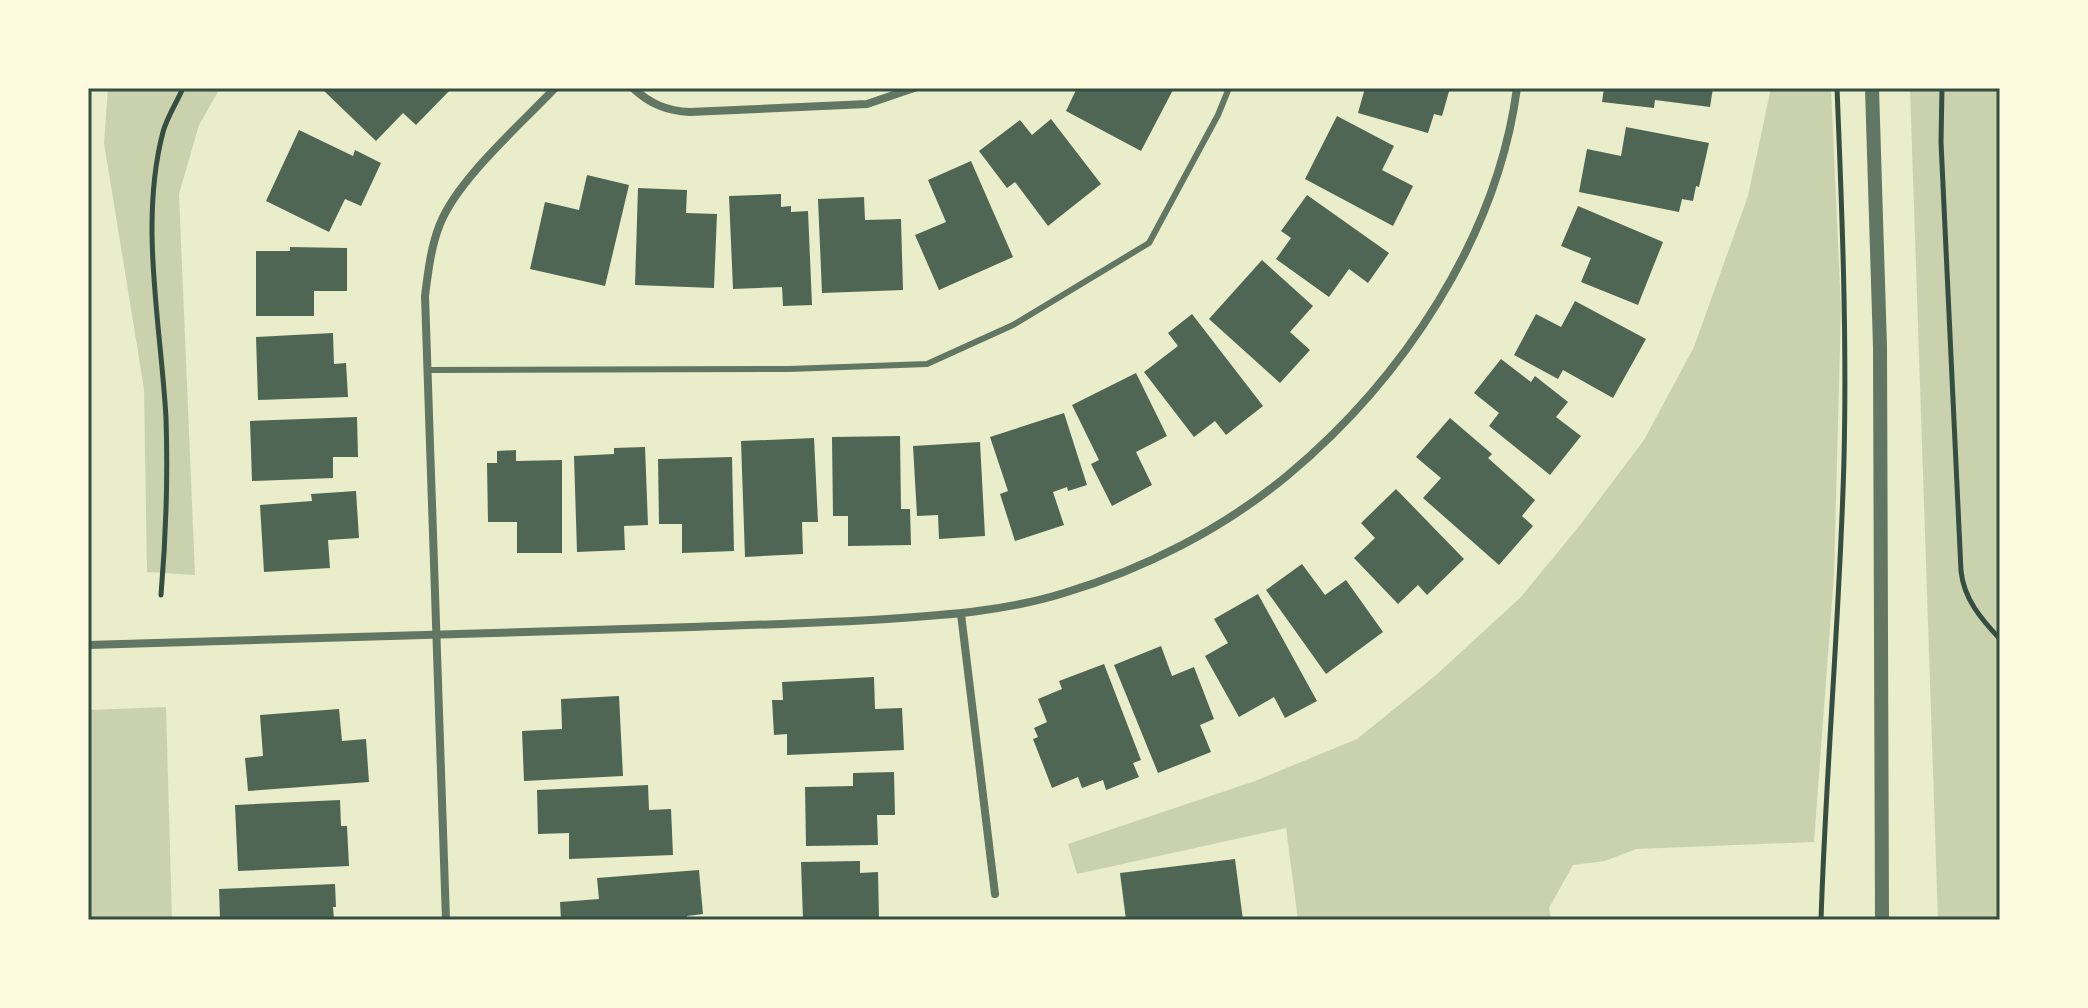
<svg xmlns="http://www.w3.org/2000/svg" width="2088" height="1008" font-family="'Sofia Sans Condensed',sans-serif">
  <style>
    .green { fill: #cad2ad }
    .building { fill: #4f6655 }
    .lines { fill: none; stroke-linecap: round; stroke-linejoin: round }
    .path { stroke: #344e41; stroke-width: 5 }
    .service { stroke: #617663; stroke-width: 6 }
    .minor { stroke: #617663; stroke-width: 8 }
    .tertiary { stroke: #617663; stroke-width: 14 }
    .neatline { fill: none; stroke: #344e41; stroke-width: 3 }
  </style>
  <rect width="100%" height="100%" fill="#e9edc9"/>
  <!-- green -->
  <g class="green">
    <polygon points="108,88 220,88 199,125 179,194 195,575 147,572 144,389 104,143"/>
    <polygon points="1771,88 1831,88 1841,309 1834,574 1814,842 1636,849 1605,861 1573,865 1549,908 1551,920 1298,920 1286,828 1077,874 1068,844 1255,781 1357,739 1435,676 1521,597 1580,525 1644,440 1694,347 1748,196"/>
    <polygon points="1910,88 2000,88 2000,920 1938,920"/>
    <polygon points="166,707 172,920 88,920 88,710"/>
  </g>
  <!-- building -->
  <g class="building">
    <polygon points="321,88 452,88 416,125 403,113 376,141"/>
    <polygon points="1077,88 1174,88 1141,151 1066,111"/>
    <polygon points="1365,88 1450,88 1442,116 1434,114 1428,133 1358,113"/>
    <polygon points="1604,88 1713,88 1710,107 1655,100 1654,108 1602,102"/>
    <polygon points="1337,116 1394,146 1382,170 1413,186 1393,226 1305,179"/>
    <polygon points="1051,119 1101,184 1048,226 1015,182 1007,188 979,151 1020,120 1032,135"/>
    <polygon points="1626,127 1709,143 1699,187 1696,186 1693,201 1682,199 1679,212 1579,192 1587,149 1621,156"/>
    <polygon points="299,130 353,156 355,150 381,163 361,206 345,199 329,232 266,201"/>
    <polygon points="971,161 1013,257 939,290 915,235 946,222 928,180"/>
    <polygon points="587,175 629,185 605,286 530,269 545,202 579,210"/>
    <polygon points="638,188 687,190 686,213 717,214 714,288 635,285"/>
    <polygon points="781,194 781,207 791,206 791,212 808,211 812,305 783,306 782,287 733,289 729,196"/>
    <polygon points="1307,195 1389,253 1368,283 1349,269 1329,297 1276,259 1291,238 1281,231"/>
    <polygon points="864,197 865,220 901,219 903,290 822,293 818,199"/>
    <polygon points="1578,206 1663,242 1638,305 1581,282 1591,258 1561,246"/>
    <polygon points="290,247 347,248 347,291 314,291 314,316 256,316 256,251 290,251"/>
    <polygon points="1262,260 1313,306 1290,332 1310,350 1280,383 1209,319"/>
    <polygon points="1575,301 1646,339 1613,398 1563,370 1558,379 1514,355 1536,314 1561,327"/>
    <polygon points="1192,314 1263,406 1226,435 1215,421 1194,437 1144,372 1178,346 1168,333"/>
    <polygon points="333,333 334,364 346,363 348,397 258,400 256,337"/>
    <polygon points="1501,359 1531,382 1535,376 1568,402 1556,417 1581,436 1550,475 1489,426 1499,413 1474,393"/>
    <polygon points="1136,373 1167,436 1136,452 1152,485 1112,506 1091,464 1099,460 1072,405"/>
    <polygon points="1064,413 1087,485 1068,491 1067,487 1053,492 1064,525 1015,541 1000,494 1008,491 990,437"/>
    <polygon points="357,417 358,457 333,457 333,478 252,481 250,421"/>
    <polygon points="1450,418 1492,454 1488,458 1535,500 1522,516 1533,526 1499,565 1423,498 1441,478 1416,457"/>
    <polygon points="900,436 901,509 910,509 911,545 848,546 848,516 833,516 832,437"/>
    <polygon points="814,438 818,522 802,522 803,554 745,557 741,441"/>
    <polygon points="980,442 985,536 939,539 938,515 917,516 913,446"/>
    <polygon points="645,447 648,525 624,526 625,550 577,552 574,456 614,454 614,448"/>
    <polygon points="516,450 516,461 562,460 562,553 517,553 517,522 488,522 487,463 497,463 497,451"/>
    <polygon points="732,457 734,551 682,553 682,524 659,524 658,459"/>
    <polygon points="1396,489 1464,559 1427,595 1418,585 1398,604 1354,558 1375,538 1361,523"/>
    <polygon points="356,491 359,538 328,540 330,568 264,572 260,505 312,501 311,494"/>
    <polygon points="1302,564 1325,595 1346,580 1383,632 1326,674 1266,590"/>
    <polygon points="1258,594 1317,701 1285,718 1274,697 1239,717 1205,656 1228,643 1214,619"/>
    <polygon points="1161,646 1172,676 1194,667 1214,719 1200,725 1211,752 1158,773 1114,665"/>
    <polygon points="1104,664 1141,760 1133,763 1139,777 1106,790 1103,780 1082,788 1078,777 1052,788 1033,739 1038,737 1034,728 1047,722 1038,699 1062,689 1059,681"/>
    <polygon points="874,677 875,709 902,708 904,750 787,755 787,734 774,735 772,700 783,700 782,682"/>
    <polygon points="619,696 623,776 524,781 522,731 562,729 561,699"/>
    <polygon points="339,709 342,741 366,739 369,782 248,791 245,758 263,756 260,715"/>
    <polygon points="894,772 895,815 877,815 878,845 806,846 805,787 853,786 853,773"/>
    <polygon points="648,785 649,810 671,809 673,855 569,859 569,833 538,834 537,790"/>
    <polygon points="340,800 341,826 347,826 349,866 238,871 235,805"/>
    <polygon points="1235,859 1243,920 1126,920 1120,873"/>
    <polygon points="860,861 860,873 878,872 879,920 803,920 801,862"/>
    <polygon points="699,870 703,914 687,916 687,920 561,920 560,902 599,899 597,878"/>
    <polygon points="335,884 336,907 333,907 334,920 220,920 219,889"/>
  </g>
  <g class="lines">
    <!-- path -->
    <g class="path">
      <path d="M1942,88L1941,142L1961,571C1964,599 1981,619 2000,639"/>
      <path d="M161,595C166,536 168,478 166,418C161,326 139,223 163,132C167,117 177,102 183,88"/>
      <path d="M1821,920C1826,766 1840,613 1844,459C1847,335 1842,211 1837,88"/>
    </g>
    <!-- service -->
    <polyline class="service" points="428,370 789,369 927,364 1013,325 1149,243 1218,115 1229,88"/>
    <!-- minor -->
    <g class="minor">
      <path d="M633,88C650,104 667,111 690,112L867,104L914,88"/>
      <polyline points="961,614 995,894"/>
      <path d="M88,645C289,639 491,633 692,627C757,625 822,623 887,619C947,615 1006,611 1064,593C1144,569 1223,529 1288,475C1403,379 1497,238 1517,88"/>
      <path d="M446,920L425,296C428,272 431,246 440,224C458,179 520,125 555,88"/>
    </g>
    <!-- tertiary -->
    <polyline class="tertiary" points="1872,88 1880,347 1882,920"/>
  </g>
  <!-- border -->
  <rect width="2088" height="1008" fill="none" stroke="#fefae0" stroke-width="180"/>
  <rect x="90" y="90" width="1908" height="828" class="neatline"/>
</svg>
